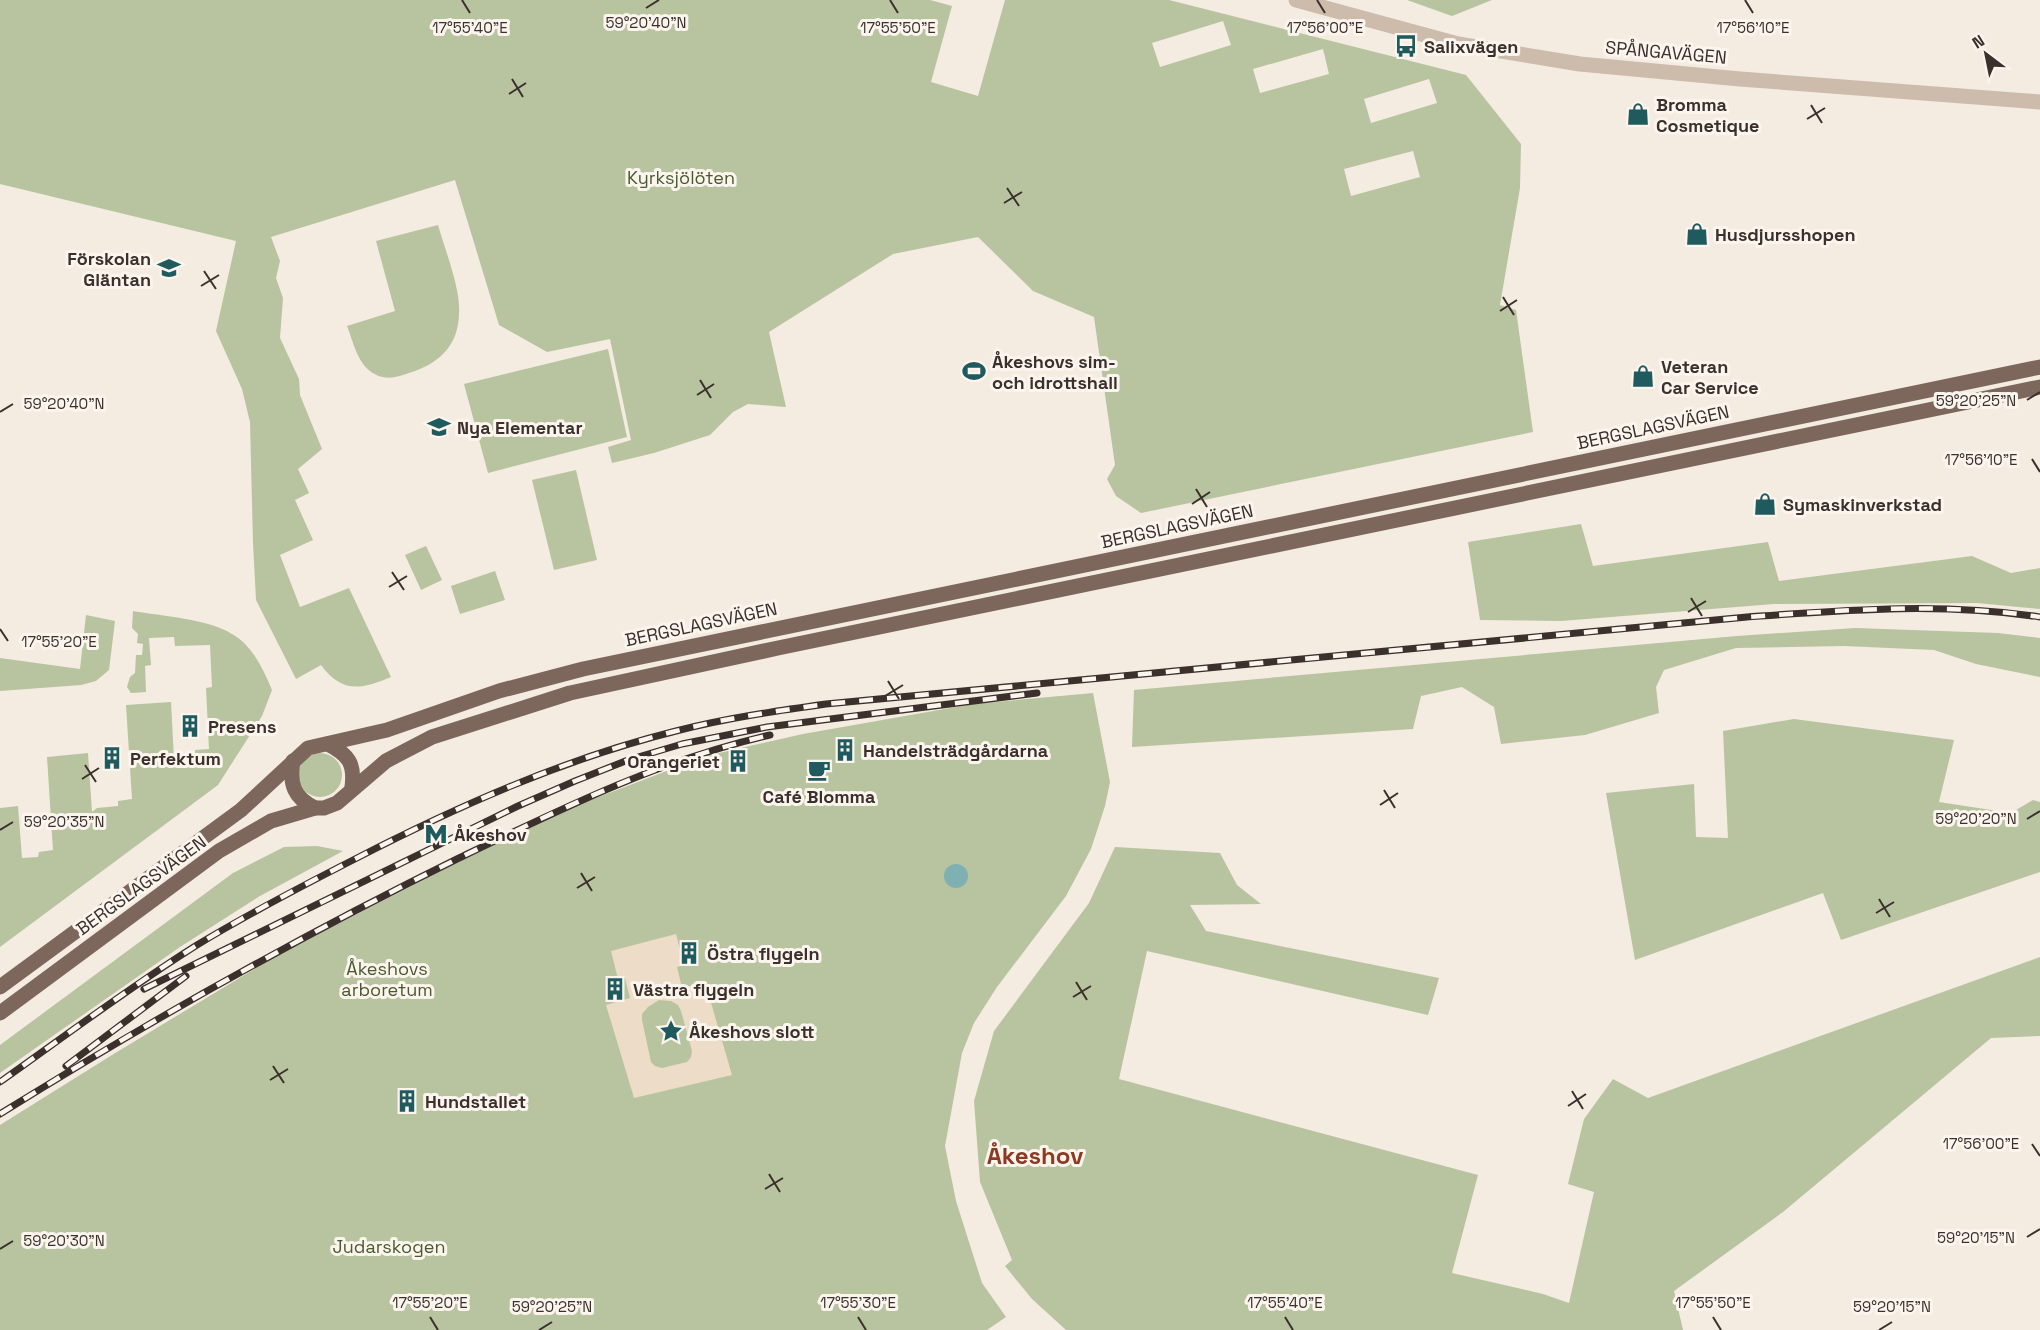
<svg xmlns="http://www.w3.org/2000/svg" width="2040" height="1330" font-family="'Space Grotesk',sans-serif">
  <style>
    .green { fill: #b8c4a0; fill-rule: evenodd }
    .plaza { fill: #ecdcc8; fill-rule: evenodd }
    .water { fill: #7fb0b2 }
    .lines { fill: none; stroke-linecap: round; stroke-linejoin: round }
    .minor { stroke: #cdbbac; stroke-width: 15 }
    .major { stroke: #7d675c; stroke-width: 15 }
    .rail-casing { stroke: #3b302b; stroke-width: 7 }
    .rail { stroke: #fbf5ee; stroke-width: 4.5; stroke-dasharray: 14; stroke-linecap: butt }
    .ticks { fill: none; stroke: #3b302b; stroke-width: 2 }
    .labels { text-anchor: middle; dominant-baseline: central; stroke-width: 6; stroke-linejoin: round; paint-order: stroke }
    .poi-label { font-size: 18px; font-weight: bold; fill: #3b302b; stroke: #fbf5ee; text-anchor: start }
    .street-label { font-size: 18px; fill: #3b302b; stroke: #fbf5ee }
    .park-label { font-size: 18px; fill: #4a5a2e; stroke: #fbf5ee }
    .district-label { font-size: 24px; font-weight: bold; fill: #8c3b22; stroke: #fbf5ee }
    .ticks-label { font-size: 15px; text-anchor: middle; fill: #3b302b; stroke: #fbf5ee; stroke-width: 6; stroke-linejoin: round; paint-order: stroke }
  </style>
  <rect width="100%" height="100%" fill="#f4ebe1"/>
  <!-- green -->
  <g class="green">
    <path d="M0,0H930L952,6L931,82L978,96L1005,0H1169L1466,75L1521,144L1520,188L1500,305L1516,310L1533,432L1141,513L1116,496L1107,479L1115,465L1094,317L1033,291L978,237L893,254L769,332L786,407L748,404L733,412L710,435L654,453L612,463L608,447L631,440L610,339L547,352L499,325L455,180L271,237L280,261L276,278L283,298L280,338L299,379L300,395L322,449L298,469L309,493L295,500L313,540L280,555L300,607L349,588L391,677C360,690 342,693 321,665L296,679L256,600L253,543L250,422L242,389L216,331L236,241L0,184ZM1223,21L1231,45L1160,67L1152,43ZM1323,49L1329,74L1260,93L1253,69ZM1429,79L1437,103L1371,123L1364,99ZM1413,151L1420,177L1351,196L1344,169Z"/>
    <polygon points="1407,0 1492,0 1452,16"/>
    <path d="M438,225C445,250 461,289 459,314C458,347 438,364 409,373C395,378 383,381 370,371C357,361 353,341 347,326L395,311L376,241Z"/>
    <polygon points="608,349 627,437 488,473 464,384"/>
    <polygon points="576,470 597,560 554,570 532,480"/>
    <polygon points="1581,524 1593,566 1768,542 1779,581 1972,556 2011,573 2040,568 2040,609 1977,603 1774,604 1561,621 1480,620 1468,542"/>
    <polygon points="426,546 442,580 421,590 405,555"/>
    <polygon points="495,571 505,600 460,614 451,586"/>
    <path d="M133,611C161,616 209,619 232,634C253,646 263,669 272,690L262,716L218,785L0,947V808L18,806L22,858L38,857L39,852L53,850L47,757L88,753L92,812L97,808L118,806V801L132,799L126,705L171,702L174,760L195,759V750L209,749L206,688L212,687L210,645L175,646L174,637L149,638L151,665L145,666L146,692L131,693L127,687L130,677L135,673L136,655H142L143,644L137,643L138,634L132,628Z"/>
    <polygon points="86,615 115,621 109,670 96,681 81,685 0,691 0,658 80,669"/>
    <polygon points="1855,628 1998,633 2040,638 2040,677 1976,664 1934,650 1844,646 1736,648 1664,670 1656,687 1659,713 1585,735 1501,744 1494,707 1462,687 1421,696 1413,729 1132,747 1134,690 1737,636"/>
    <polygon points="1093,693 1110,782 1105,806 1091,849 1066,896 997,987 974,1023 962,1053 945,1146 956,1201 982,1283 1006,1317 987,1330 0,1330 0,1125 112,1055 279,954 472,855 575,806 706,756 803,734 973,704"/>
    <polygon points="1794,719 1954,740 1939,802 2011,813 2033,800 2040,802 2040,872 1841,940 1823,893 1635,960 1606,793 1694,784 1696,837 1728,838 1723,731"/>
    <circle cx="320" cy="775" r="22"/>
    <polygon points="317,846 343,851 260,896 180,947 0,1073 0,1045 233,873 284,847"/>
    <polygon points="1115,847 1220,853 1237,885 1261,904 1190,905 1206,931 1439,978 1428,1015 1147,951 1119,1079 1478,1175 1452,1273 1543,1294 1569,1303 1594,1192 1568,1184 1584,1119 1613,1079 1648,1098 2040,957 2040,1036 1991,1038 1783,1212 1674,1291 1683,1330 1066,1330 1032,1299 1005,1266 1012,1260 980,1182 974,1101 994,1031 1089,903"/>
  </g>
  <!-- plaza -->
  <path class="plaza" d="M676,934L684,965L677,967L682,988L705,982L732,1075L634,1098L606,1005L630,998L625,978L618,979L611,951ZM659,1000L671,1001L678,1005L681,1011L692,1051L691,1057L687,1062L662,1068L655,1066L651,1062L642,1020V1014L648,1007Z"/>
  <!-- water -->
  <circle class="water" cx="956" cy="876" r="12"/>
  <g class="lines">
    <!-- minor -->
    <polyline class="minor" points="1296,0 1458,44 1580,64 1740,79 2040,102"/>
    <!-- major -->
    <g class="major">
      <path d="M328,744C349,755 355,764 352,787"/>
      <path d="M293,761C289,784 294,798 315,808"/>
      <polyline points="0,987 241,810 308,748 387,730 499,691 583,669 2040,367"/>
      <polyline points="0,1013 219,851 271,821 315,808 324,808 337,803 386,761 432,737 570,693 778,648 2040,387"/>
    </g>
    <!-- rail casing -->
    <g class="rail-casing">
      <g id="rail">
        <polyline points="144,989 518,806 575,781 628,760 682,744 767,727 1037,693"/>
        <polyline points="66,1066 186,976"/>
        <path d="M0,1082C65,1036 130,987 197,945C248,914 302,886 355,859C458,806 564,759 676,731C726,718 776,711 826,704L1747,617C1845,610 1942,602 2040,617"/>
        <path d="M0,1114C149,1021 301,936 459,858C563,808 657,761 770,735"/>
      </g>
    </g>
    <!-- rail -->
    <use href="#rail" class="rail"/>
  </g>
  <!-- ticks -->
  <path class="ticks" d="M462,0L470,13M890,0L898,13M1317,0L1325,13M1745,0L1753,13M646,8L659,0M512,79L523,97M509,94L526,83M1811,105L1822,123M1807,119L1825,108M1007,188L1019,206M1004,203L1022,192M204,271L216,289M201,286L219,275M1503,297L1514,315M1500,311L1517,300M700,380L711,398M697,395L714,384M2027,400L2040,392M0,412L13,404M2032,459L2040,472M1196,489L1207,507M1192,504L1210,492M392,572L404,590M389,587L407,576M1691,598L1702,616M1688,612L1706,601M0,629L8,641M888,681L899,699M885,696L903,685M85,765L96,782M82,779L99,768M1384,790L1395,808M1380,805L1398,793M2027,819L2040,811M0,830L13,822M581,873L592,891M577,888L595,877M1879,899L1890,917M1876,913L1894,902M1076,982L1087,1000M1073,997L1091,986M273,1066L284,1083M270,1080L288,1069M1572,1091L1583,1109M1568,1106L1586,1094M2032,1144L2040,1156M769,1174L780,1192M765,1189L783,1178M2027,1237L2040,1229M0,1249L13,1241M430,1317L438,1330M858,1317L866,1330M1285,1317L1293,1330M1713,1317L1721,1330M539,1330L552,1322M1879,1330L1892,1322"/>
  <!-- icons -->
  <defs>
    <g id="bus-bare" transform="scale(1.8)"><path d="M-5-6H5V4H4V6H2V4H-2V6H-4V4H-5ZM-3.5-4V0h7V-4ZM-3.5 1.2v1.5H-2V1.2ZM2 1.2v1.5H3.5V1.2Z" fill="#1f5a5e" stroke="#fbf5ee" stroke-width="2.5" paint-order="stroke"/></g>
    <g id="shop-bare" transform="scale(1.8)"><path d="M-5-2.5h2.3a2.7 3.5 0 0 1 5.4 0H5L5.5 6h-11ZM-1.5-2.5h3a1.5 2.3 0 0 0-3 0Z" fill="#1f5a5e" stroke="#fbf5ee" stroke-width="2.5" paint-order="stroke"/></g>
    <g id="school-bare" transform="scale(1.8)"><path d="M0-5L7-2L0 1L-7-2ZM-4 1L0 2.5L4 1V4Q0 6-4 4Z" fill="#1f5a5e" stroke="#fbf5ee" stroke-width="2.5" paint-order="stroke"/></g>
    <g id="stadium-bare" transform="scale(1.8)"><path d="M0-5a6.5 5 0 1 0 0 10a6.5 5 0 1 0 0-10ZM-3.5-1.8h7v3.6h-7Z" fill="#1f5a5e" stroke="#fbf5ee" stroke-width="2.5" paint-order="stroke"/></g>
    <g id="building-bare" transform="scale(1.8)"><path d="M-4-6H4V6H1V3H-1V6H-4ZM-2.5-4.3h1.7v1.8h-1.7ZM.8-4.3h1.7v1.8H.8ZM-2.5-1h1.7V.8h-1.7ZM.8-1h1.7V.8H.8Z" fill="#1f5a5e" stroke="#fbf5ee" stroke-width="2.5" paint-order="stroke"/></g>
    <g id="cafe-bare" transform="scale(1.8)"><path d="M-5.5-4.5H6V0H3Q3 3.5 0 3.5H-2.5Q-5.5 3.5-5.5 0ZM3-3.2v2h1.7v-2ZM-6 4.5H4V6H-6Z" fill="#1f5a5e" stroke="#fbf5ee" stroke-width="2.5" paint-order="stroke"/></g>
    <g id="metro-bare" transform="scale(1.8)"><path d="M-5.5 5V-5H-3L0 0L3-5H5.5V5H3V-.5L0 4L-3-.5V5Z" fill="#1f5a5e" stroke="#fbf5ee" stroke-width="2.5" paint-order="stroke"/></g>
    <g id="sight-bare" transform="scale(1.8)"><path d="M0-6L1.8-2.2L6-1.7L2.9 1.2L3.7 5.4L0 3.3L-3.7 5.4L-2.9 1.2L-6-1.7L-1.8-2.2Z" fill="#1f5a5e" stroke="#fbf5ee" stroke-width="2.5" paint-order="stroke"/></g>
  </defs>
  <g fill-rule="evenodd">
    <use href="#bus-bare" x="1406" y="46"/>
    <use href="#shop-bare" x="1638" y="114"/>
    <use href="#shop-bare" x="1697" y="234"/>
    <use href="#school-bare" x="169" y="268"/>
    <use href="#stadium-bare" x="974" y="371"/>
    <use href="#shop-bare" x="1643" y="376"/>
    <use href="#school-bare" x="439" y="427"/>
    <use href="#shop-bare" x="1765" y="504"/>
    <use href="#building-bare" x="190" y="726"/>
    <use href="#building-bare" x="845" y="750"/>
    <use href="#building-bare" x="112" y="758"/>
    <use href="#building-bare" x="738" y="761"/>
    <use href="#cafe-bare" x="819" y="770"/>
    <use href="#metro-bare" x="436" y="834"/>
    <use href="#building-bare" x="689" y="953"/>
    <use href="#building-bare" x="615" y="989"/>
    <use href="#sight-bare" x="671" y="1031"/>
    <use href="#building-bare" x="407" y="1101"/>
  </g>
  <g class="labels">
    <!-- poi labels -->
    <g class="poi-label">
      <text x="1424" y="46">Salixvägen</text>
      <text x="1656" y="104">Bromma<tspan x="1656" dy="21">Cosmetique</tspan></text>
      <text x="1715" y="234">Husdjursshopen</text>
      <text x="151" y="258" text-anchor="end">Förskolan<tspan x="151" dy="21">Gläntan</tspan></text>
      <text x="992" y="361">Åkeshovs sim-<tspan x="992" dy="21">och idrottshall</tspan></text>
      <text x="1661" y="366">Veteran<tspan x="1661" dy="21">Car Service</tspan></text>
      <text x="457" y="427">Nya Elementar</text>
      <text x="1783" y="504">Symaskinverkstad</text>
      <text x="208" y="726">Presens</text>
      <text x="863" y="750">Handelsträdgårdarna</text>
      <text x="130" y="758">Perfektum</text>
      <text x="720" y="761" text-anchor="end">Orangeriet</text>
      <text x="819" y="796" text-anchor="middle">Café Blomma</text>
      <text x="454" y="834">Åkeshov</text>
      <text x="707" y="953">Östra flygeln</text>
      <text x="633" y="989">Västra flygeln</text>
      <text x="689" y="1031">Åkeshovs slott</text>
      <text x="425" y="1101">Hundstallet</text>
    </g>
    <!-- street labels -->
    <g class="street-label">
      <text transform="translate(1666 52) rotate(5)">SPÅNGAVÄGEN</text>
      <text transform="translate(1653 427) rotate(-12)">BERGSLAGSVÄGEN</text>
      <text transform="translate(1177 526) rotate(-12)">BERGSLAGSVÄGEN</text>
      <text transform="translate(701 624) rotate(-12)">BERGSLAGSVÄGEN</text>
      <text transform="translate(141 885) rotate(-36)">BERGSLAGSVÄGEN</text>
    </g>
    <!-- park labels -->
    <g class="park-label">
      <text x="681" y="177">Kyrksjölöten</text>
      <text x="387" y="968">Åkeshovs<tspan x="387" dy="21">arboretum</tspan></text>
      <text x="389" y="1246">Judarskogen</text>
    </g>
    <!-- district labels -->
    <g class="district-label">
      <text x="1035" y="1155">Åkeshov</text>
    </g>
  </g>
  <g class="ticks-label">
    <text x="646" y="28">59°20'40"N</text>
    <text x="1753" y="33">17°56'10"E</text>
    <text x="470" y="33">17°55'40"E</text>
    <text x="898" y="33">17°55'50"E</text>
    <text x="1325" y="33">17°56'00"E</text>
    <text x="1976" y="406">59°20'25"N</text>
    <text x="64" y="409">59°20'40"N</text>
    <text x="1981" y="465">17°56'10"E</text>
    <text x="59" y="647">17°55'20"E</text>
    <text x="1976" y="824">59°20'20"N</text>
    <text x="64" y="827">59°20'35"N</text>
    <text x="1981" y="1149">17°56'00"E</text>
    <text x="1976" y="1243">59°20'15"N</text>
    <text x="64" y="1246">59°20'30"N</text>
    <text x="430" y="1308">17°55'20"E</text>
    <text x="858" y="1308">17°55'30"E</text>
    <text x="1285" y="1308">17°55'40"E</text>
    <text x="1713" y="1308">17°55'50"E</text>
    <text x="552" y="1312">59°20'25"N</text>
    <text x="1892" y="1312">59°20'15"N</text>
  </g>
  <!-- north arrow -->
  <g transform="translate(1986 54) rotate(328)" stroke="#fbf5ee" stroke-width="4.5" paint-order="stroke">
  <path d="M0-4.5L10 22L0 15L-10 22Z" fill="#3b302b"/>
  <text y="-9" font-size="16" font-weight="bold" text-anchor="middle" fill="#3b302b">N</text>
  </g>
</svg>
